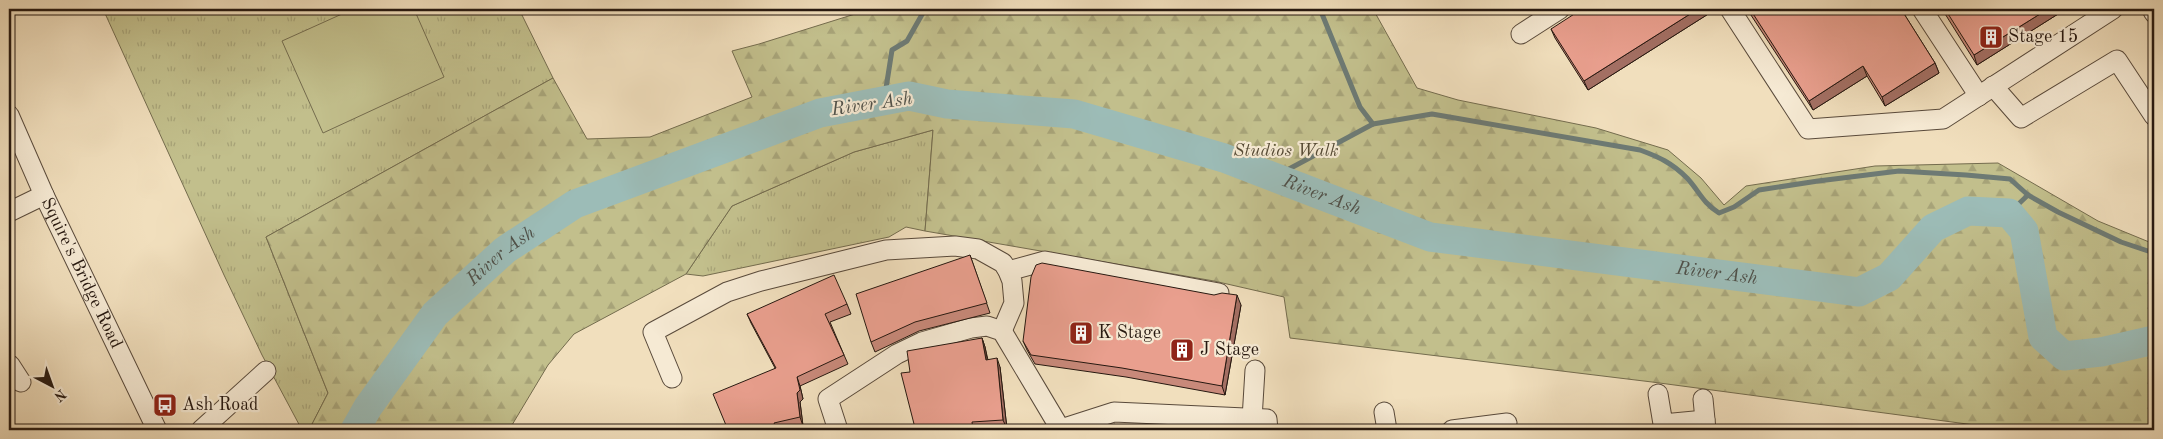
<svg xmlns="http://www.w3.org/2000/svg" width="2163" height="439" font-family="'Old Standard TT',serif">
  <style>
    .grass { fill: url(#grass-tufts); stroke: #746c4e }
    .forest { fill: url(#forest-firs); stroke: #746c4e }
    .garden { fill: #c2bf8c; stroke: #746c4e }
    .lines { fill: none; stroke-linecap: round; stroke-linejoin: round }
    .stream { stroke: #6d7a74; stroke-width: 5 }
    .river { stroke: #9cbcb7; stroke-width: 29 }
    .minor-casing { stroke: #594a3b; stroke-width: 21 }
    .minor { stroke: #f6ead4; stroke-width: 19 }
    .wall { fill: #c8897a; stroke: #261810 }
    .shaded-wall { fill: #a36f63; stroke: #261810 }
    .building { fill: #e99f8e; stroke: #261810 }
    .labels { text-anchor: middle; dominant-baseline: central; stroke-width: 4.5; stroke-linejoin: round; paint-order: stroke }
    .poi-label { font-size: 18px; fill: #261810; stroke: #f6ead4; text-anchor: start }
    .park-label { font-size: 18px; font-style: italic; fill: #554a35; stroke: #f6ead4 }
    .street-label { font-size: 18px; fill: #261810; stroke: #f6ead4 }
    .water-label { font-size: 19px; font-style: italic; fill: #4f514a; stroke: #f6ead4 }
  </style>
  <defs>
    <pattern id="grass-tufts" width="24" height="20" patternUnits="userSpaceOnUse" patternTransform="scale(1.25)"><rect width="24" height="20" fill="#c2bf8c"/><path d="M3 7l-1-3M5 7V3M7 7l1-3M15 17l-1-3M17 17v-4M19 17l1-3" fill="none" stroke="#a7a378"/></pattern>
    <pattern id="forest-firs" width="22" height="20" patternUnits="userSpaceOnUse" patternTransform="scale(1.25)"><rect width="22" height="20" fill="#c2bf8c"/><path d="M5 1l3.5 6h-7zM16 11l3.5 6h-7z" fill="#a7a378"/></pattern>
  </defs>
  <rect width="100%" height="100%" fill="#f1dfbd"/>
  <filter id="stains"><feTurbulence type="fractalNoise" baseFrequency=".004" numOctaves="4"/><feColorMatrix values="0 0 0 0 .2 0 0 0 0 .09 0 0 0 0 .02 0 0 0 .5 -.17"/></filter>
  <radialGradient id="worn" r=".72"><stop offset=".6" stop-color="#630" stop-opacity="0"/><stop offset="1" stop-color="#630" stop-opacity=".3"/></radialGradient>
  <!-- grass -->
  <g class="grass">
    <polygon points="103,9 519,9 553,78 266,237 328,393 309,430 302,430 262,355 224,275"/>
    <polygon points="933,130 925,231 906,227 889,237 703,276 686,274 732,206 854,152"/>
  </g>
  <!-- forest -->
  <polygon class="forest" points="871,9 1373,9 1417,88 1458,100 1596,128 1668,150 1701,178 1724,205 1746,186 1875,166 1998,163 2098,221 2154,244 2154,430 2012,430 1652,382 1290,338 1284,297 1214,281 925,231 933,130 854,152 732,206 686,274 574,334 548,365 509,430 309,430 328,393 266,237 553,78 587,139 650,137 752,97 732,51 759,44"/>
  <!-- garden -->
  <polygon class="garden" points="353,9 414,9 444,77 323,133 282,41"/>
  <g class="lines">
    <!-- stream -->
    <g class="stream">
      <polyline points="1320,9 1360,107 1373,124"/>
      <polyline points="884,101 892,50 907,41 924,11 929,9"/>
      <path d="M1274,177L1373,124L1432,114L1640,150C1659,157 1672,163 1687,178C1700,192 1701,201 1719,213L1734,207L1759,190L1818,181L1899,171L1966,175L2010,179L2028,195L2058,212L2121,242L2154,253"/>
      <polyline points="2009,213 2028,195"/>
    </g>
    <!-- river -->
    <path class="river" id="s1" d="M355,430L368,407L435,314L505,250L575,204L820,113L909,96L947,104L1074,114L1224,158L1430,237L1859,292L1889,277L1933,228L1968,211L2009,213L2024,231L2043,337L2064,356L2101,352L2154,340"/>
    <!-- minor casing -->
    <g class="minor-casing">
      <g id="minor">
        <polyline points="1730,9 1808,129 1943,119 2113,9"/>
        <polyline points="1922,9 1979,96"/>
        <polyline points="2152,9 2154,13"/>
        <polyline points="1521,34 1560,9"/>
        <polyline points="1993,86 2021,118 2117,60 2154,116"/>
        <path id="s2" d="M9,115L44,195L157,430"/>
        <polyline points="9,212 44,195"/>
        <polyline points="1008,271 1045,261 1219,293"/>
        <polyline points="10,365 21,382"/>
        <polyline points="672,378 653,332 727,292 761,281 886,250 955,246 978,249 1003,263 1008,271 1012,281 1014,303 1002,331"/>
        <polyline points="1658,394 1663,424 1705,420"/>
        <polyline points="1703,399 1706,430"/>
        <polyline points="1384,412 1387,430"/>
        <polyline points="1252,419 1255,370"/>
        <polyline points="1061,429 1114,412 1267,419 1268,430"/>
        <polyline points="201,430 266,371"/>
        <polyline points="838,430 828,399 897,354 922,342 971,328 987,326 1002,331 1061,430"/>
        <polyline points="1452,430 1507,423"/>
      </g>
    </g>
    <!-- minor -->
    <use href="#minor" class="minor"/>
  </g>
  <!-- wall -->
  <g class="wall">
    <polygon points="1747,9 1901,9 1935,63 1939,73 1885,106 1867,76 1813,110"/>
    <polygon points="1942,9 2066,9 1977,65"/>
    <polygon points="1713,11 1588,90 1555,38 1551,29"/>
    <polygon points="970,255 990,313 919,331 875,352 871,342"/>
    <polygon points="847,304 851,314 830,322 844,355 848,364 800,386 803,399 800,402 803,426 784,430 728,430 775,368 751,323 747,314"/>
    <polygon points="1241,305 1225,395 1126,377 1035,364 1027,350 1023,341"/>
    <polygon points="982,338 985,347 988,360 1000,367 1007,429 991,430 915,430 910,372"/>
  </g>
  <!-- shaded-wall -->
  <g class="shaded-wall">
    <polygon points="1488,9 1497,9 1490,13"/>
    <polygon points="1698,9 1712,9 1713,11 1588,90 1584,81"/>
    <polygon points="2048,9 2066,9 1977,65 1974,55"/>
    <polygon points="1935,63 1939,73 1885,106 1882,97"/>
    <polygon points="1863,66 1867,76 1813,110 1809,101"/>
    <polygon points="1237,295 1241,305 1225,395 1222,386"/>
    <polygon points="982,338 985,347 989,369 986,360"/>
    <polygon points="997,358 1000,367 1007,429 1003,420"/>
    <polygon points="797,377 800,386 803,399 800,402 803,426 800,417 797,393"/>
  </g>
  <!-- building -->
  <g class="building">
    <polygon points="1582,9 1698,9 1584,81 1551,29"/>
    <polygon points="1750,9 1901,9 1935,63 1882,97 1863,66 1809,101"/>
    <polygon points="1945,9 2048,9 1974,55"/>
    <polygon points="970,255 987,303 915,322 871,342 856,294"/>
    <polygon points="1042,263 1214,295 1222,293 1237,295 1222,386 1122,368 1031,355 1023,341 1031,277 1036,265"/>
    <polygon points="834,275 847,304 825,314 844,355 797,377 800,390 797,393 800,417 774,423 777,430 728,430 713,394 776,368 747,314"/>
    <polygon points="982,338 986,360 997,358 1003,420 972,422 973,430 915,430 914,424 901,373 910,372 907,351"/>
    <polygon points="1115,424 1118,430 1105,430"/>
  </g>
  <!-- icons -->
  <defs>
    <g id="building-square" transform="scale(1.25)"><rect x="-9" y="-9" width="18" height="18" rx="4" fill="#8f2418" stroke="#f6ead4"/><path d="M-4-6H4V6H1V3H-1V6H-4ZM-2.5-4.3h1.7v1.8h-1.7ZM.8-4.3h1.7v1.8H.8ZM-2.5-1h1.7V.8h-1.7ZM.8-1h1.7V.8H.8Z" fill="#fff"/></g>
    <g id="bus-square" transform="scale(1.25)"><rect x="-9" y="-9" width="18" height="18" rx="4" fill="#8f2418" stroke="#f6ead4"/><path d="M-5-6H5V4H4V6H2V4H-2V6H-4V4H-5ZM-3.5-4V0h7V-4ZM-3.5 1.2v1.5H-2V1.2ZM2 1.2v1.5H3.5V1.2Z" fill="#fff"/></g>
  </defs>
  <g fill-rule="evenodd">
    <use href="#building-square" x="1991" y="37"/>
    <use href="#building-square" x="1081" y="333"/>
    <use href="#building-square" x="1182" y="350"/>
    <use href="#bus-square" x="165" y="405"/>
  </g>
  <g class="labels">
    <!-- poi labels -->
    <g class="poi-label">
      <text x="2008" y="37">Stage 15</text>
      <text x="1098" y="333">K Stage</text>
      <text x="1200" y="350">J Stage</text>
      <text x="182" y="405">Ash Road</text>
    </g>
    <!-- park labels -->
    <g class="park-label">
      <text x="1286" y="151">Studios Walk</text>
    </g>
    <!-- street labels -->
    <g class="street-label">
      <text stroke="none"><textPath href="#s2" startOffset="174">Squire's Bridge Road</textPath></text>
    </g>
    <!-- water labels -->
    <g class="water-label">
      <text transform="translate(872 105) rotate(-8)">River Ash</text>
      <text stroke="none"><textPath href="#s1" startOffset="1099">River Ash</textPath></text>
      <text stroke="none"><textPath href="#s1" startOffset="229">River Ash</textPath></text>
      <text stroke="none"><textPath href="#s1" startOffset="1504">River Ash</textPath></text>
    </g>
  </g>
  <!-- margin -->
  <rect width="2163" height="439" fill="none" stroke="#f1dfbd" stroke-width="30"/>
  <rect x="10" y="10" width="2143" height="419" fill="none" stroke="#261810" stroke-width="2.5"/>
  <rect x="15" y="15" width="2133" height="409" fill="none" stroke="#261810"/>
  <!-- north arrow -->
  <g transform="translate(52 386) rotate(139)" stroke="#f6ead4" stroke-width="4" paint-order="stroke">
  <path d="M0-4L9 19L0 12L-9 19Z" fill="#261810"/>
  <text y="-8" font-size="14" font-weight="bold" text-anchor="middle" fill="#261810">N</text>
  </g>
  <rect width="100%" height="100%" filter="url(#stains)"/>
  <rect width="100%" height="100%" fill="url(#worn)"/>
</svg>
